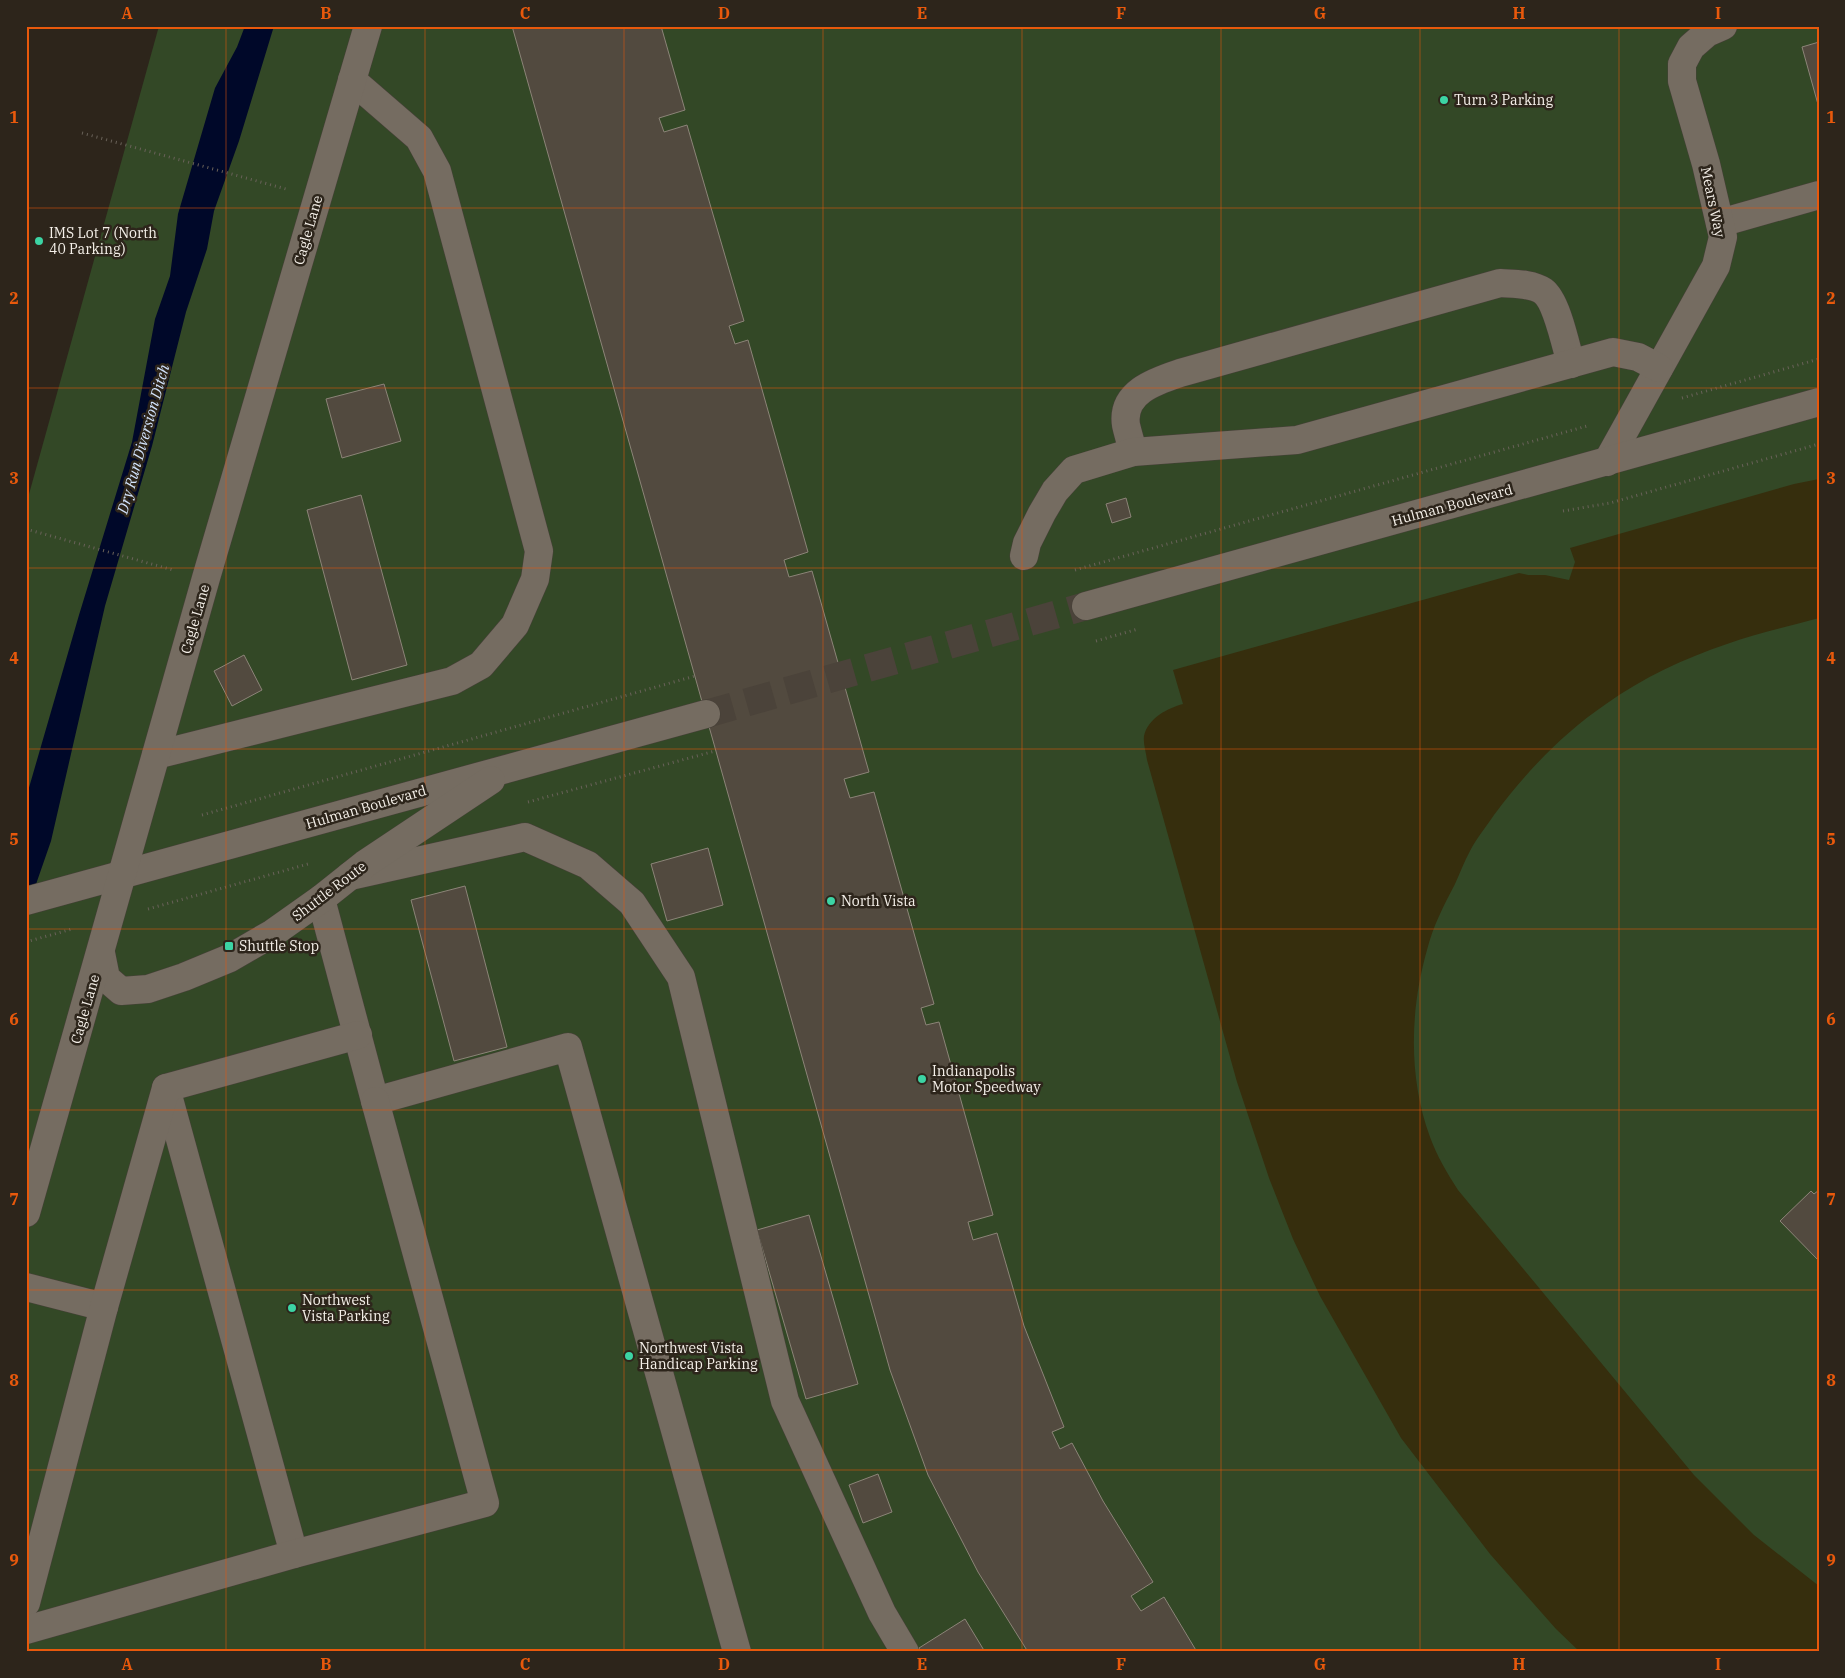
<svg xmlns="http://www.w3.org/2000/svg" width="1845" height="1678" font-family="'IBM Plex Serif',serif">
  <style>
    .green { fill: #334826 }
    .sand { fill: #362e0d }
    .water { fill: #000829 }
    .building { fill: #524a3f; stroke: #8c8478 }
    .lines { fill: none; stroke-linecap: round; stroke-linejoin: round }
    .minor-tunnel { stroke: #4b433a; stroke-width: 28; stroke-dasharray: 28 14; stroke-linecap: butt }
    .minor-casing { stroke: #464038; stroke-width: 29 }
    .path { stroke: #696259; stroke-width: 3; stroke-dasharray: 1 4; stroke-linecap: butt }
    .minor { stroke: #756c61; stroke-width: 28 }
    .grid { fill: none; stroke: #e8590c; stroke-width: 1; stroke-opacity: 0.55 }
    .poi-dot { fill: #3cd4a4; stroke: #2d251b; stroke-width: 2 }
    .labels { text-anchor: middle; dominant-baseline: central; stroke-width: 5; stroke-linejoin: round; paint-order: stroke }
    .poi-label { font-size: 14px; fill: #f5f0e9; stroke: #2d251b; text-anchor: start }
    .street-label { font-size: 14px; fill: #f5f0e9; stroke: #2d251b }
    .water-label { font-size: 15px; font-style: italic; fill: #d2e3fd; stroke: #2d251b }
    .neatline { fill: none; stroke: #e8590c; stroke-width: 2 }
    .grid-label { font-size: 16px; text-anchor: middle; font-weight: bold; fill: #e8590c }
  </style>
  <rect width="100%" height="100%" fill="#2d251b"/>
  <!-- green -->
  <polygon class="green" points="159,26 1819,26 1819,1652 26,1652 26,505"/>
  <!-- sand -->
  <path class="sand" d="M1819,479V618C1788,627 1757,633 1727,644C1685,658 1642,678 1606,704C1562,734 1526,772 1494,815C1486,827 1476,839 1470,851C1464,862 1460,873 1455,884C1444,905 1433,926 1427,950C1410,1010 1408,1077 1430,1137C1437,1156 1447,1173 1458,1190L1694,1475L1754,1535L1819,1586V1652H1580L1556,1629L1490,1554L1401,1438L1320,1296L1293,1239L1269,1178L1237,1082L1147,760C1146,752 1143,744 1144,736C1148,718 1168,708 1183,704L1173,670L1519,573L1528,575H1545L1569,580L1575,562L1570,548L1794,484Z"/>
  <!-- water -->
  <polygon class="water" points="245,26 274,26 239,141 214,211 207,249 186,312 152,446 105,606 51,841 26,913 26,798 79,615 132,442 155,319 170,276 178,214 215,88 237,47"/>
  <!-- building -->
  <g class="building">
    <polygon points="512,26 661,26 685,110 659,118 664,132 687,125 744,321 729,326 735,344 748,340 808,552 784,560 789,577 812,571 869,772 844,779 850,798 874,792 934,1004 921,1008 926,1025 939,1022 993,1215 968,1222 973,1240 997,1233 1024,1326 1064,1427 1052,1432 1060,1449 1072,1443 1103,1501 1153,1582 1131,1596 1141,1611 1164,1597 1197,1652 1028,1652 978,1572 928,1475 890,1370"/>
    <polygon points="1819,42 1819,108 1802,47"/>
    <polygon points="384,384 401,441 342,458 326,399"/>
    <polygon points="361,495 407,665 352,680 307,510"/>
    <polygon points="1126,498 1131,517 1112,523 1106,504"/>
    <polygon points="244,655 262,690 232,706 214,671"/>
    <polygon points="708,848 723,905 667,921 651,864"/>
    <polygon points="465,886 507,1047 454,1061 411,900"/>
    <polygon points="1819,1190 1819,1261 1780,1221 1811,1191 1814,1194"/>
    <polygon points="809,1215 858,1384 806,1399 757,1230"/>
    <polygon points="878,1474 892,1512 863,1523 849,1485"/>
    <polygon points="965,1619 985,1652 921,1652 919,1648"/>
  </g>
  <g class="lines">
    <!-- minor-tunnel -->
    <polyline class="minor-tunnel" points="706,714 1086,606"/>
    <!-- minor casing -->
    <g class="minor-casing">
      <g id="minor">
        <polyline points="1720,223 1819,195"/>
        <path d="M1133,452C1131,443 1128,434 1126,425C1121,392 1156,381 1180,373L1500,283C1513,284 1531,283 1543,291C1557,301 1566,347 1571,364"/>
        <polyline points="1607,462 1716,266 1723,237 1706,164 1682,81 1682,64 1691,47 1707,33 1723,26"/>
        <polyline points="1024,556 1027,543 1042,513 1055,491 1074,470 1133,452 1297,440 1613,352 1638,357 1659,368"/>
        <polyline points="1086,606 1819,402"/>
        <polyline points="156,755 452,681 481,665 515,625 535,579 539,551 437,171 419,138 352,80"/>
        <polyline points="350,876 525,837 588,865 632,903 681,977 785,1401 882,1613 905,1652"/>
        <polyline points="321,899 375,1101 568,1047 737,1652"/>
        <polyline points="26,901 706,714"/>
        <polyline points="101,953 106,978 121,991 148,989 184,977 230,958 273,933 321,899 365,864 491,780"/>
        <polyline points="166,1088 294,1554"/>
        <polyline points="26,1213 206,578 368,26"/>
        <polyline points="26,1287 104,1307"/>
        <polyline points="26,1603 104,1307 166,1088 358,1035"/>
        <polyline points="26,1630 294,1554 485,1503 375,1101"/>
      </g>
    </g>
    <!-- path -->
    <g class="path">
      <polyline points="82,133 286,189"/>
      <polyline points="1682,398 1819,359"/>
      <polyline points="1563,511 1610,503 1819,444"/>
      <polyline points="26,529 173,570"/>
      <polyline points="1075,570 1587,426"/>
      <polyline points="1096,641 1138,629"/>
      <polyline points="528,802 715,751"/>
      <polyline points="202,815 695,676"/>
      <polyline points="148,909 308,864"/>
      <polyline points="26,942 72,929"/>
    </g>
    <!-- minor -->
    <use href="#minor" class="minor"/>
  </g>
  <!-- grid -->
  <path class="grid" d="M226,26V1652M425,26V1652M624,26V1652M823,26V1652M1022,26V1652M1221,26V1652M1420,26V1652M1619,26V1652M26,208H1819M26,388H1819M26,568H1819M26,749H1819M26,929H1819M26,1110H1819M26,1290H1819M26,1470H1819"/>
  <!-- markers -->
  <g class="poi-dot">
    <circle cx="1444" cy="100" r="5"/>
    <circle cx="39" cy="241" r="5"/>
    <circle cx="831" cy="901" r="5"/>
    <rect x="224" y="941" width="10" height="10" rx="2.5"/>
    <circle cx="922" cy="1079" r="5"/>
    <circle cx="292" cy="1308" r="5"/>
    <circle cx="629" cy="1356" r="5"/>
  </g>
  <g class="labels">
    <!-- poi labels -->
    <g class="poi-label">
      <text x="1454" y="100">Turn 3 Parking</text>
      <text x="49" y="233">IMS Lot 7 (North<tspan x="49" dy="16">40 Parking)</tspan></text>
      <text x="841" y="901">North Vista</text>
      <text x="239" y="946">Shuttle Stop</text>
      <text x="932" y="1071">Indianapolis<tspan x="932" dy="16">Motor Speedway</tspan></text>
      <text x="302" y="1300">Northwest<tspan x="302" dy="16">Vista Parking</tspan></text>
      <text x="639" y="1348">Northwest Vista<tspan x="639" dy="16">Handicap Parking</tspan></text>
    </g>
    <!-- street labels -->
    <g class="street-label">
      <text transform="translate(1713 202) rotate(78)">Mears Way</text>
      <text transform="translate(308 230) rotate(-74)">Cagle Lane</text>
      <text transform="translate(1452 505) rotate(-15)">Hulman Boulevard</text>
      <text transform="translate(195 619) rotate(-74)">Cagle Lane</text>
      <text transform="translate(366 807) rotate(-16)">Hulman Boulevard</text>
      <text transform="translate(329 891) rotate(-37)">Shuttle Route</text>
      <text transform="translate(85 1009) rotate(-74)">Cagle Lane</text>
    </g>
    <!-- water labels -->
    <g class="water-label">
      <text transform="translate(143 439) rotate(-74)">Dry Run Diversion Ditch</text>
    </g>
  </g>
  <!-- border -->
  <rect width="1845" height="1678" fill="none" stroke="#2d251b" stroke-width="55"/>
  <rect x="28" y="28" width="1790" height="1622" class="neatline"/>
  <g class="grid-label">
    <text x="127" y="19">A</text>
    <text x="326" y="19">B</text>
    <text x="525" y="19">C</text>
    <text x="724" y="19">D</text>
    <text x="922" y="19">E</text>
    <text x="1121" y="19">F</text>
    <text x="1320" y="19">G</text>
    <text x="1519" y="19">H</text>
    <text x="1718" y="19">I</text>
    <text x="14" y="123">1</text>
    <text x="1831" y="123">1</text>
    <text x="14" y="304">2</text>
    <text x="1831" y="304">2</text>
    <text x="14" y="484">3</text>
    <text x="1831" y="484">3</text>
    <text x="14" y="664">4</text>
    <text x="1831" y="664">4</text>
    <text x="14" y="845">5</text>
    <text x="1831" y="845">5</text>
    <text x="14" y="1025">6</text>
    <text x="1831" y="1025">6</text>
    <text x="14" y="1205">7</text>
    <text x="1831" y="1205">7</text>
    <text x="14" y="1386">8</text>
    <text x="1831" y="1386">8</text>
    <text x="14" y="1566">9</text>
    <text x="1831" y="1566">9</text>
    <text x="127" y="1670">A</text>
    <text x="326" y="1670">B</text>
    <text x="525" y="1670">C</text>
    <text x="724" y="1670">D</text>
    <text x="922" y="1670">E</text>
    <text x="1121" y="1670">F</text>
    <text x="1320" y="1670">G</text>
    <text x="1519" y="1670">H</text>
    <text x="1718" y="1670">I</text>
  </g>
</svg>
